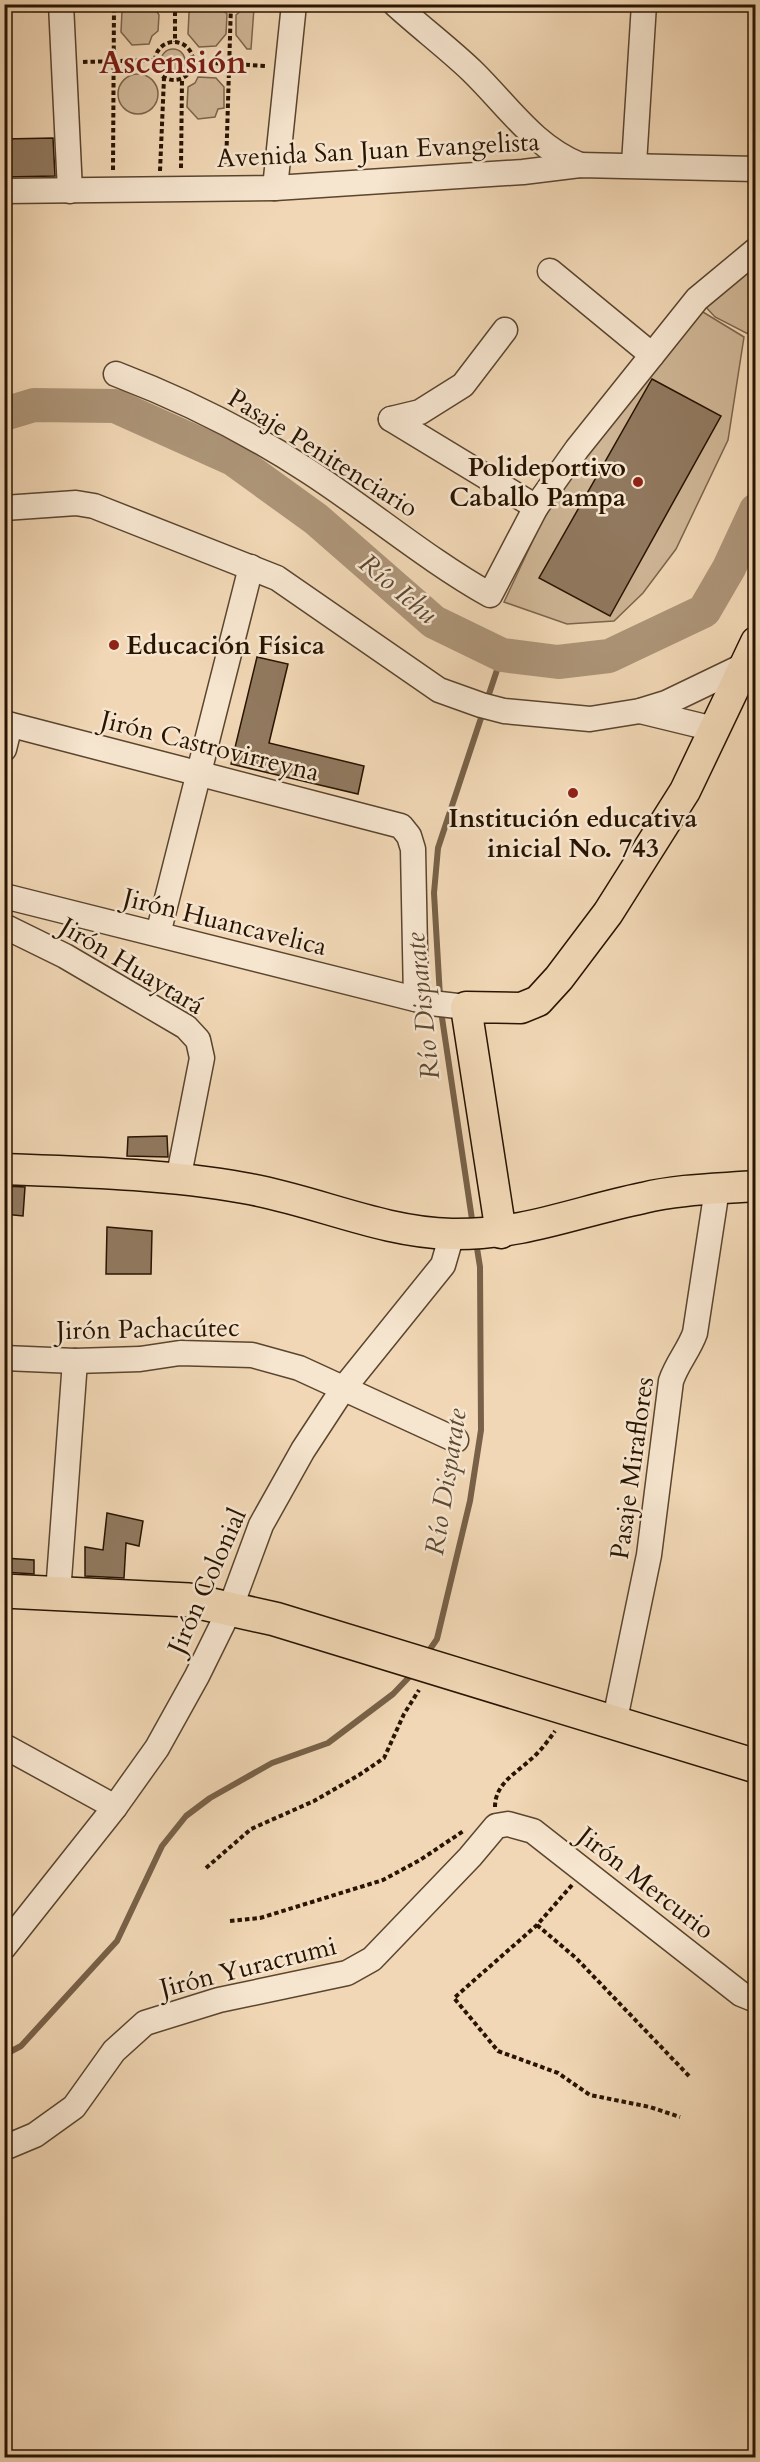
<svg xmlns="http://www.w3.org/2000/svg" width="760" height="2462" font-family="Cardo,serif">
  <style>
    .green { fill: #cfb696; stroke: #7c654c; stroke-width: 1.5 }
    .lines { fill: none; stroke-linecap: round; stroke-linejoin: round }
    .stream { stroke: #786148; stroke-width: 6 }
    .river { stroke: #ad9578; stroke-width: 34 }
    .building { fill: #91795f; stroke: #281401; stroke-width: 1.5 }
    .minor-casing { stroke: #5a452e; stroke-width: 27 }
    .major-casing { stroke: #281401; stroke-width: 33 }
    .highway-casing { stroke: #281401; stroke-width: 36 }
    .path { stroke: #281401; stroke-width: 4; stroke-dasharray: 4.5 3; stroke-linecap: butt }
    .minor { stroke: #f6e5cf; stroke-width: 24 }
    .major { stroke: #f1d7b5; stroke-width: 30 }
    .highway { stroke: #f1d7b5; stroke-width: 33 }
    .poi-dot { fill: #8f2418; stroke: #f6e5cf; stroke-width: 2 }
    .labels { text-anchor: middle; dominant-baseline: central; stroke-width: 5; stroke-linejoin: round; paint-order: stroke }
    .street-label { font-size: 26px; fill: #281401; stroke: #f6e5cf }
    .poi-label { font-size: 26px; font-weight: bold; fill: #281401; stroke: #f6e5cf; text-anchor: end }
    .water-label { font-size: 27px; font-style: italic; fill: #5d4831; stroke: #f6e5cf }
    .district-label { font-size: 32px; font-weight: bold; fill: #7a1f14; stroke: #f6e5cf }
  </style>
  <rect width="100%" height="100%" fill="#f1d7b5"/>
  <filter id="stains"><feTurbulence type="fractalNoise" baseFrequency=".00333" numOctaves="4"/><feColorMatrix values="0 0 0 0 .2 0 0 0 0 .09 0 0 0 0 .02 0 0 0 .5 -.17"/></filter>
  <radialGradient id="worn" r=".72"><stop offset=".6" stop-color="#630" stop-opacity="0"/><stop offset="1" stop-color="#630" stop-opacity=".3"/></radialGradient>
  <!-- green -->
  <g class="green">
    <polygon points="201,4 218,5 227,14 226,34 216,46 199,47 188,34 189,13"/>
    <polygon points="129,5 153,5 159,15 158,31 152,36 149,44 132,45 121,32 122,11"/>
    <polygon points="246,6 254,8 251,49 247,49 236,35 236,15"/>
    <circle cx="173" cy="61" r="12"/>
    <circle cx="138" cy="94" r="20"/>
    <polygon points="198,77 216,78 224,87 224,108 218,109 215,117 198,119 187,107 188,87 195,83"/>
    <polygon points="755,258 755,299 748,334 715,317 703,304"/>
    <polygon points="698,309 744,337 728,440 676,549 643,593 614,621 567,624 504,602 542,521 578,466"/>
  </g>
  <g class="lines">
    <!-- stream -->
    <g class="stream">
      <polyline points="486,703 502,655"/>
      <polyline points="440,997 434,893 438,848 483,712"/>
      <polyline points="441,1011 473,1226"/>
      <polyline points="426,1655 437,1639 470,1501 481,1430 480,1267 476,1242"/>
      <polyline points="4,2055 21,2046 117,1941 162,1846 186,1816 210,1798 272,1763 328,1743 393,1694 413,1673"/>
    </g>
    <!-- river -->
    <polyline class="river" points="4,414 34,405 115,406 233,459 316,519 434,622 502,655 558,662 609,656 704,611 729,568 756,510"/>
  </g>
  <!-- building -->
  <g class="building">
    <polygon points="53,138 55,176 4,177 4,139"/>
    <polygon points="652,379 721,416 610,616 539,578"/>
    <polygon points="257,657 288,664 269,743 364,766 358,794 231,764"/>
    <polygon points="167,1136 168,1157 127,1156 128,1137"/>
    <polygon points="4,1186 25,1187 23,1216 4,1214"/>
    <polygon points="107,1227 152,1231 151,1274 106,1274"/>
    <polygon points="107,1513 143,1521 139,1546 126,1543 124,1578 85,1576 85,1547 103,1550"/>
    <polygon points="4,1558 34,1560 34,1574 4,1572"/>
  </g>
  <g class="lines">
    <!-- minor casing -->
    <g class="minor-casing">
      <g id="minor">
        <polyline points="61,4 70,191"/>
        <path d="M395,4C420,27 448,48 472,71C507,105 534,147 580,165"/>
        <polyline points="634,164 644,4"/>
        <polyline points="275,188 294,4"/>
        <polyline points="4,191 275,188 523,172 580,165 756,169"/>
        <polyline points="550,271 652,355"/>
        <path d="M116,374C184,400 247,431 308,471C370,511 426,559 490,595L536,507L577,449L697,299L756,250"/>
        <polyline points="391,419 536,507"/>
        <polyline points="391,419 420,412 463,385 505,330"/>
        <polyline points="4,508 76,503 94,506 277,578 439,690 481,705 504,711 590,719 640,711 666,703 743,666"/>
        <polyline points="640,711 714,729"/>
        <polyline points="4,723 401,826 409,836 413,849 416,999"/>
        <polyline points="4,749 10,725"/>
        <polyline points="4,896 431,1003 466,1007"/>
        <polyline points="4,926 65,956 186,1027 198,1040 202,1058 178,1180"/>
        <polyline points="158,934 251,567"/>
        <polyline points="4,1358 75,1361 140,1359 180,1353 252,1355 299,1368 456,1440"/>
        <polyline points="58,1593 75,1361"/>
        <path d="M614,1724L649,1555L671,1381C677,1363 689,1350 695,1333L717,1189"/>
        <polyline points="4,1746 115,1807"/>
        <polyline points="4,1947 115,1807 157,1748 197,1676 230,1609 261,1525 303,1450 343,1389 443,1265 452,1234"/>
        <polyline points="4,2148 35,2135 74,2107 114,2051 145,2023 219,2000 347,1973 372,1959 470,1857 496,1826 508,1824 533,1831 741,1994 756,2000"/>
      </g>
    </g>
    <!-- major casing -->
    <g class="major-casing">
      <g id="major">
        <path d="M4,1169C84,1172 166,1174 244,1188C315,1200 379,1232 452,1234C524,1235 575,1212 643,1198C679,1189 718,1189 756,1186"/>
        <polyline points="501,1233 466,1007 521,1008 538,1001 559,978 608,913 685,791 756,642"/>
      </g>
    </g>
    <!-- highway casing -->
    <g class="highway-casing">
      <polyline id="highway" points="4,1591 189,1600 275,1619 756,1766"/>
    </g>
    <!-- path -->
    <g class="path">
      <polyline points="175,4 175,42"/>
      <circle cx="174" cy="61" r="19"/>
      <polyline points="83,62 154,60"/>
      <polyline points="193,62 267,66"/>
      <polyline points="181,168 182,79"/>
      <polyline points="226,168 231,4"/>
      <polyline points="113,170 114,4"/>
      <polyline points="160,171 164,78"/>
      <path d="M495,1807C495,1784 515,1774 530,1760C540,1752 548,1741 555,1731"/>
      <polyline points="206,1868 251,1829 314,1801 359,1775 384,1758 404,1714 419,1690"/>
      <polyline points="572,1885 537,1925 454,1998 498,2051 558,2073 590,2095 650,2107 680,2117"/>
      <polyline points="230,1921 260,1918 383,1880 420,1860 465,1830"/>
      <polyline points="537,1925 576,1958 689,2076"/>
    </g>
    <!-- minor -->
    <use href="#minor" class="minor"/>
    <!-- major -->
    <use href="#major" class="major"/>
    <!-- highway -->
    <use href="#highway" class="highway"/>
  </g>
  <!-- markers -->
  <g class="poi-dot">
    <circle cx="638" cy="482" r="6"/>
    <circle cx="114" cy="645" r="6"/>
    <circle cx="573" cy="793" r="6"/>
  </g>
  <g class="labels">
    <!-- street labels -->
    <g class="street-label">
      <text transform="translate(378 150) rotate(-3)">Avenida San Juan Evangelista</text>
      <text transform="translate(323 453) rotate(32)">Pasaje Penitenciario</text>
      <text transform="translate(210 746) rotate(14)">Jirón Castrovirreyna</text>
      <text transform="translate(225 922) rotate(14)">Jirón Huancavelica</text>
      <text transform="translate(132 966) rotate(31)">Jirón Huaytará</text>
      <text transform="translate(148 1329) rotate(-1)">Jirón Pachacútec</text>
      <text transform="translate(632 1468) rotate(-82)">Pasaje Miraflores</text>
      <text transform="translate(207 1581) rotate(-66)">Jirón Colonial</text>
      <text transform="translate(646 1883) rotate(38)">Jirón Mercurio</text>
      <text transform="translate(248 1967) rotate(-14)">Jirón Yuracrumi</text>
    </g>
    <!-- poi labels -->
    <g class="poi-label">
      <text x="626" y="467">Polideportivo<tspan x="626" dy="30">Caballo Pampa</tspan></text>
      <text x="126" y="645" text-anchor="start">Educación Física</text>
      <text x="573" y="818" text-anchor="middle">Institución educativa<tspan x="573" dy="30">inicial No. 743</tspan></text>
    </g>
    <!-- water labels -->
    <g class="water-label">
      <text transform="translate(398 589) rotate(40)">Río Ichu</text>
      <text transform="translate(423 1006) rotate(-96)">Río Disparate</text>
      <text transform="translate(446 1482) rotate(-81)">Río Disparate</text>
    </g>
    <!-- district labels -->
    <g class="district-label">
      <text x="173" y="63">Ascensión</text>
    </g>
  </g>
  <!-- margin -->
  <rect width="760" height="2462" fill="none" stroke="#f1d7b5" stroke-width="24"/>
  <rect x="6" y="6" width="748" height="2450" fill="none" stroke="#281401" stroke-width="3"/>
  <rect x="12" y="12" width="736" height="2438" fill="none" stroke="#281401" stroke-width="1.5"/>
  <rect width="100%" height="100%" filter="url(#stains)"/>
  <rect width="100%" height="100%" fill="url(#worn)"/>
</svg>
